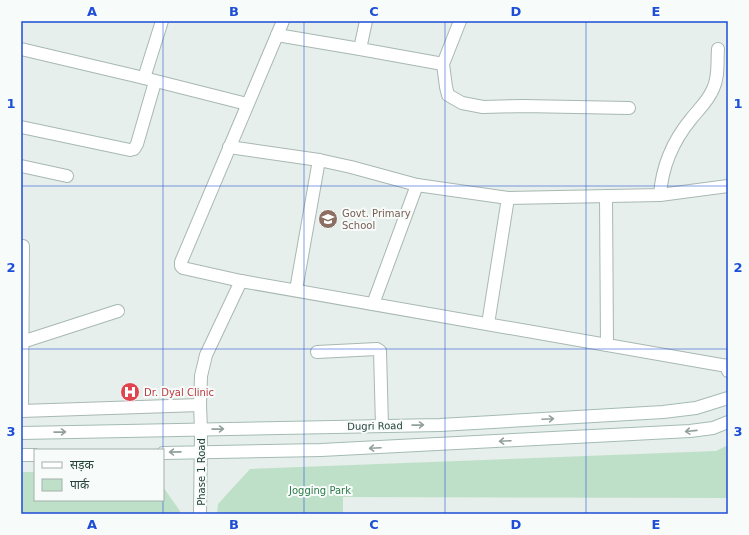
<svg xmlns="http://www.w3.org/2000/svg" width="749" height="535" font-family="'DejaVu Sans','Noto Sans Devanagari',sans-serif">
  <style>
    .green { fill: #bfe0c8 }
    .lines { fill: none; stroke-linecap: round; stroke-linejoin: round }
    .street-casing { stroke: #a8b8b2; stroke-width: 14 }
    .secondary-casing { stroke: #a4bbb3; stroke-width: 14 }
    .street { stroke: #fff; stroke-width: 12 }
    .secondary { stroke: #fff; stroke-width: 12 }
    .oneway { stroke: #92a09c }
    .grid { fill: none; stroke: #1d4ed8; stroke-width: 1; stroke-opacity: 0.55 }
    .labels { text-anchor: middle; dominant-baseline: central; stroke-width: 4; stroke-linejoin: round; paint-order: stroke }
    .education-label { font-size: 10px; fill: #785e54; stroke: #f7fbf9; text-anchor: start }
    .health-label { font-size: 10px; fill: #be3a42; stroke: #f7fbf9; text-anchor: start }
    .street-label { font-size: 10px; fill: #24423a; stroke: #f7fbf9 }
    .park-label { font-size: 10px; fill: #2d7a4b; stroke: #f7fbf9 }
    .neatline { fill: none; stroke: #1d4ed8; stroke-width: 1.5 }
    .grid-label { font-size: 13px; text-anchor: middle; font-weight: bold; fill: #1d4ed8 }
  </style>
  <rect width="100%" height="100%" fill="#e6efeb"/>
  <!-- green -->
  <g class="green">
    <polygon points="728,445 728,498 343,497 343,514 217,514 218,504 250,469 716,451"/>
    <polygon points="21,472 35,472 35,500 163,500 163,487 180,511 180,514 21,514"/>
  </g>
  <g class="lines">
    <!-- street casing -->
    <g class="street-casing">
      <g id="street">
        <polyline points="283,21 181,262 181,266 183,268 241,281 727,366"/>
        <polyline points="366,21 360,49 443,64"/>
        <polyline points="460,21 443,64 446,87 448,95 462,103 483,107 523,106 629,108"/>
        <polyline points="277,35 360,49"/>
        <polyline points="21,49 144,78 247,104"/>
        <polyline points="144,78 162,21"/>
        <polyline points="21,127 130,150 134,149 137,144 155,82"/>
        <polyline points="229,147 319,160 296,290"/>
        <polyline points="319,160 351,167 417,185"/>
        <polyline points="21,166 67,176"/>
        <path d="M660,195C662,166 673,141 691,119C699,109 708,101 713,89C719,77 717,62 718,49"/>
        <polyline points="606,196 607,345"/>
        <polyline points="21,246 23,246 22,411"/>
        <polyline points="373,304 417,185 508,198 660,195 728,186"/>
        <polyline points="488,324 508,198"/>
        <polyline points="22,342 118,311"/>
        <polyline points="317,352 377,349 380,351 382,426"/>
        <polyline points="200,405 201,376 206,355 241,281"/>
        <polyline points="21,411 200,405 201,430 200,514"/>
      </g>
    </g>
    <!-- secondary casing -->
    <g class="secondary-casing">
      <g id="secondary">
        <polyline points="728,365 728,371"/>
        <polyline points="21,433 440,425 663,412 696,408 728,398"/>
        <polyline points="163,453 321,450 690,431 713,428 728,422"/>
        <polyline points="21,455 35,455"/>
      </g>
    </g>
    <!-- street -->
    <use href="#street" class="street"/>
    <!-- secondary -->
    <use href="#secondary" class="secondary"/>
  </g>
  <!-- one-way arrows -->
  <defs><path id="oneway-shaft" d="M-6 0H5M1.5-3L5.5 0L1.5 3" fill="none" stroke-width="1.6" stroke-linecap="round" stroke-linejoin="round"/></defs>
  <g class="oneway">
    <use href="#oneway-shaft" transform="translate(548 419) rotate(-3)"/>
    <use href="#oneway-shaft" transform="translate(418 425) rotate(-1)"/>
    <use href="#oneway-shaft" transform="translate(218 429) rotate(-1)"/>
    <use href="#oneway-shaft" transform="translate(691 431) rotate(174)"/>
    <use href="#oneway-shaft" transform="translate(60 432) rotate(-1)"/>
    <use href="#oneway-shaft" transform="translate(505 441) rotate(177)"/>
    <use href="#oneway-shaft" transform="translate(375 448) rotate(177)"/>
    <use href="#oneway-shaft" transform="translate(175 452) rotate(179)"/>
  </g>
  <!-- grid -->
  <path class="grid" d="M163,21V450M304,21V514M445,21V514M586,21V514M21,186H728M21,349H728M163,450V500M163,500V514"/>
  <!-- icons -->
  <defs>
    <g id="school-disc" transform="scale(1)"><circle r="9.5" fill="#8d6e63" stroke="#f7fbf9"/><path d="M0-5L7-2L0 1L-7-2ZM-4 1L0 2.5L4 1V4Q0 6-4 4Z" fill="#fff"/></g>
    <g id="hospital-disc" transform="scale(1)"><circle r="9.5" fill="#e0444e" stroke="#f7fbf9"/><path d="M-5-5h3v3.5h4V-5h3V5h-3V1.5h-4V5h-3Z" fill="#fff"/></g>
  </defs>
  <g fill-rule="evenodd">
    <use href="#school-disc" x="328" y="219"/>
    <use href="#hospital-disc" x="130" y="392"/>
  </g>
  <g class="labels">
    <!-- education labels -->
    <g class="education-label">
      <text x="342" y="213">Govt. Primary<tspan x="342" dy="12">School</tspan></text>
    </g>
    <!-- health labels -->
    <g class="health-label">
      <text x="144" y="392">Dr. Dyal Clinic</text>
    </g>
    <!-- street labels -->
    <g class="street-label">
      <text transform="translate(375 426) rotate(-1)">Dugri Road</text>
      <text transform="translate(201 472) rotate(-90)">Phase 1 Road</text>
    </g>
    <!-- park labels -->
    <g class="park-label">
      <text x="320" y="490">Jogging Park</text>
    </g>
  </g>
  <!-- border -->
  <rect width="749" height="535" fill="none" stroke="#f7fbf9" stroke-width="44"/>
  <!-- legend -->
  <rect x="34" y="449" width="130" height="52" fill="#f7fbf9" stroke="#a3b1ad"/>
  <rect x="42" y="462" width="20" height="6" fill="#ffffff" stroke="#a3b1ad"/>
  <text x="70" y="469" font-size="12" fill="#24423a">सड़क</text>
  <rect x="42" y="479" width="20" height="12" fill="#bfe0c8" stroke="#a3b1ad"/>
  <text x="70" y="489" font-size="12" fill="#24423a">पार्क</text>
  <rect x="22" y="22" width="705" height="491" class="neatline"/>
  <g class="grid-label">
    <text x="92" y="16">A</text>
    <text x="234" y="16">B</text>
    <text x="374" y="16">C</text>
    <text x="516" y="16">D</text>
    <text x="656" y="16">E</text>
    <text x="11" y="108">1</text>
    <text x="738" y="108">1</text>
    <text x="11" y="272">2</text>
    <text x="738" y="272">2</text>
    <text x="11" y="436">3</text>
    <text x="738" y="436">3</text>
    <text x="92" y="529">A</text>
    <text x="234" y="529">B</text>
    <text x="374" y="529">C</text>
    <text x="516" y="529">D</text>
    <text x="656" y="529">E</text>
  </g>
</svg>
